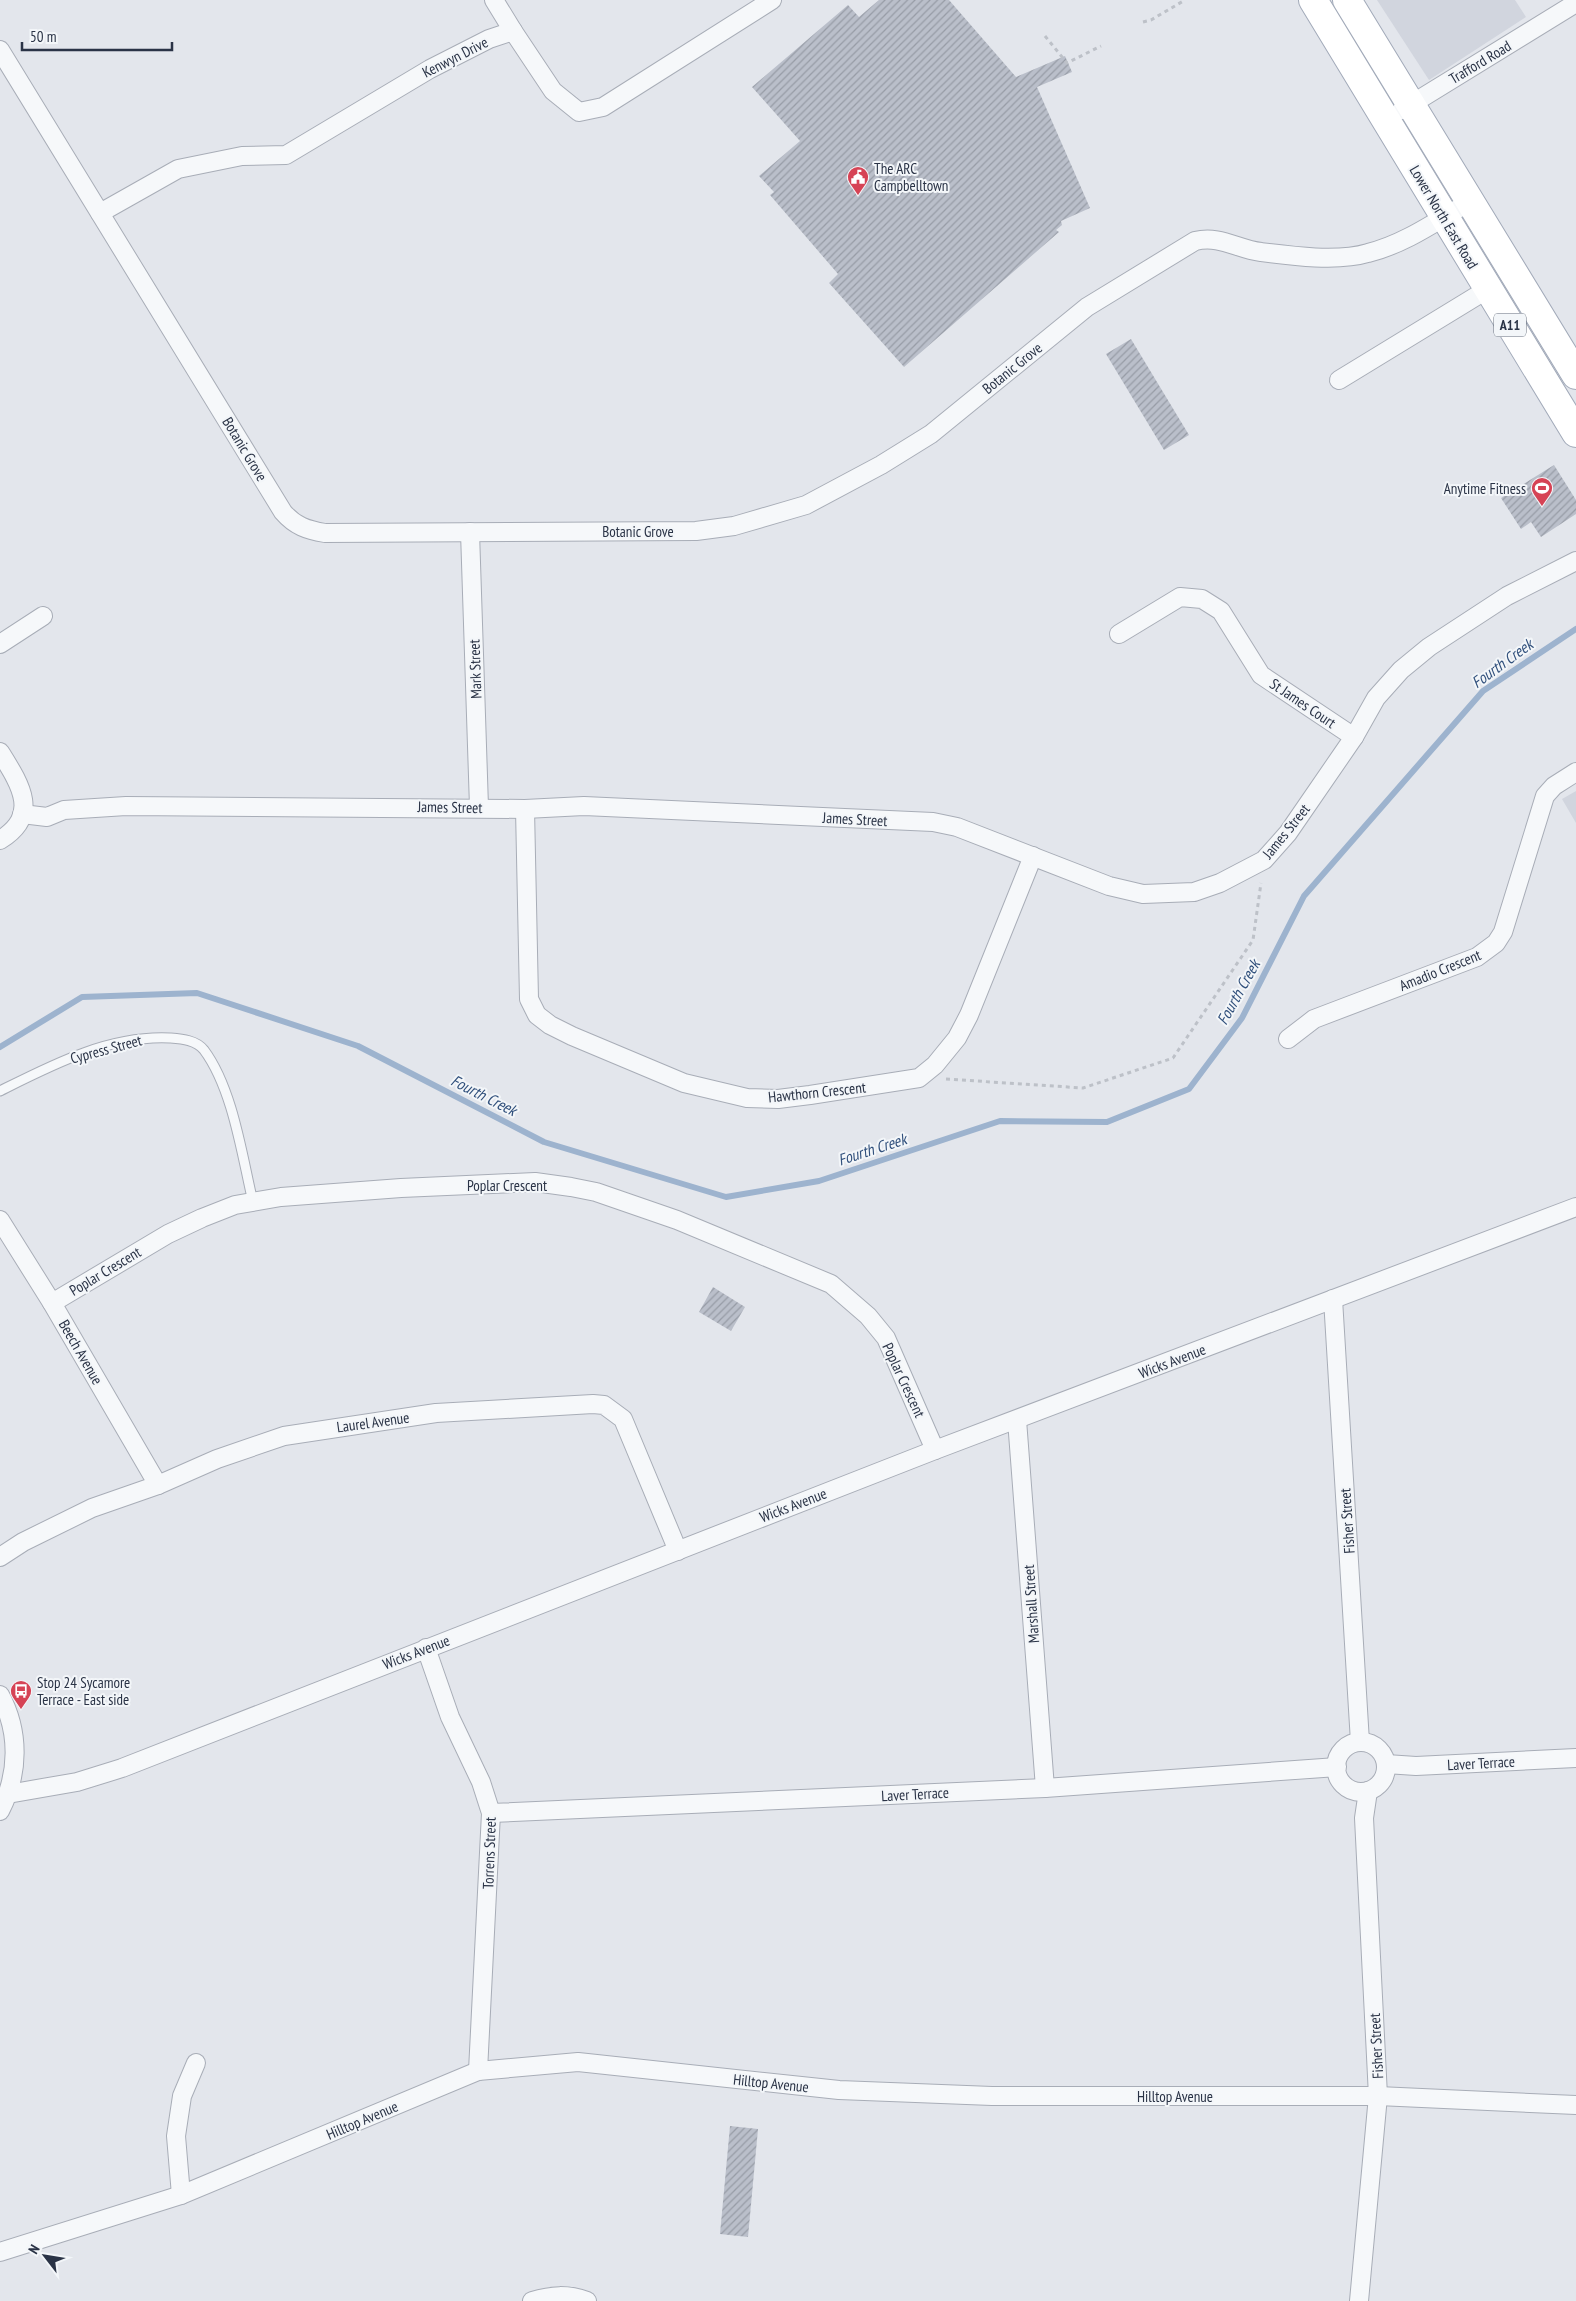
<svg xmlns="http://www.w3.org/2000/svg" width="1576" height="2301" font-family="'PT Sans Narrow',sans-serif">
  <style>
    .built { fill: #d1d5de }
    .lines { fill: none; stroke-linecap: round; stroke-linejoin: round }
    .stream { stroke: #9db3ce; stroke-width: 6 }
    .building { fill: url(#building-hatch) }
    .lane-casing { stroke: #a8adb7; stroke-width: 11 }
    .street-casing { stroke: #a8adb7; stroke-width: 20 }
    .primary-casing { stroke: #a2aab9; stroke-width: 30 }
    .path { stroke: #bdc1c8; stroke-width: 3; stroke-dasharray: 4 4; stroke-linecap: butt }
    .lane { stroke: #f6f8fa; stroke-width: 9 }
    .street { stroke: #f6f8fa; stroke-width: 18 }
    .primary { stroke: #fff; stroke-width: 28 }
    .labels { text-anchor: middle; dominant-baseline: central; stroke-width: 4; stroke-linejoin: round; paint-order: stroke }
    .shield { fill: #f3f6f9; stroke: #666e7c; stroke-width: 1 }
    .shield-label { font-size: 14px; font-weight: bold; fill: #2a3346 }
    .street-label { font-size: 15px; fill: #2a3346; stroke: #f3f6f9 }
    .poi-label { font-size: 15px; fill: #2a3346; stroke: #f3f6f9; text-anchor: start }
    .water-label { font-size: 16px; font-style: italic; fill: #31507c; stroke: #f3f6f9 }
  </style>
  <defs>
    <pattern id="building-hatch" width="6" height="6" patternUnits="userSpaceOnUse" patternTransform="scale(1.25)"><rect width="6" height="6" fill="#babfca"/><path d="M-1 1l2-2M0 6l6-6M5 7l2-2" fill="none" stroke="#979ca6"/></pattern>
  </defs>
  <rect width="100%" height="100%" fill="#e3e6ec"/>
  <!-- built -->
  <g class="built">
    <polygon points="1377,0 1515,0 1526,17 1429,80"/>
    <polygon points="1576,791 1576,823 1562,799"/>
  </g>
  <g class="lines">
    <!-- stream -->
    <polyline class="stream" points="0,1047 82,997 197,993 358,1046 544,1142 726,1197 819,1181 1000,1121 1107,1122 1189,1089 1242,1018 1304,896 1483,691 1576,629"/>
  </g>
  <!-- building -->
  <g class="building">
    <polygon points="879,0 949,0 1016,77 1065,56 1072,72 1037,87 1090,208 1061,221 1062,225 1056,230 1059,232 904,367 829,283 838,274 770,195 774,192 759,176 800,141 752,87 848,5 859,17"/>
    <polygon points="1131,339 1189,435 1164,450 1106,354"/>
    <polygon points="1554,465 1576,500 1576,514 1541,537 1531,522 1521,529 1501,498"/>
    <polygon points="713,1287 745,1307 731,1331 699,1312"/>
    <polygon points="730,2126 758,2129 748,2237 720,2234"/>
  </g>
  <g class="lines">
    <!-- lane casing -->
    <g class="lane-casing">
      <path id="lane" d="M0,1091C52,1065 109,1035 170,1038C182,1039 196,1040 204,1050C233,1089 242,1156 253,1202"/>
    </g>
    <!-- street casing -->
    <g class="street-casing">
      <g id="street">
        <polyline points="494,0 513,31"/>
        <path d="M0,50L283,512C295,526 307,530 325,533L696,531L734,526L806,505L881,465L931,434L1087,307L1195,241C1220,235 1237,249 1261,252C1292,256 1338,262 1368,253C1405,244 1438,220 1471,201"/>
        <polyline points="1402,110 1576,3"/>
        <polyline points="100,213 178,169 242,156 286,155 430,69 489,39 513,31 553,91 579,112 603,107 772,0"/>
        <polyline points="1339,380 1488,289"/>
        <polyline points="470,532 479,807"/>
        <polyline points="1119,634 1180,597 1202,599 1221,611 1261,675 1354,737"/>
        <polyline points="0,644 43,616"/>
        <path d="M0,752C20,784 41,815 0,840"/>
        <polyline points="525,809 529,999 537,1015 550,1025 572,1036 684,1083 747,1098 778,1099 810,1095 919,1078 935,1065 957,1038 969,1015 1033,856"/>
        <polyline points="22,814 47,817 64,810 126,806 525,809 584,806 933,822 957,827 1109,886 1143,894 1194,892 1220,883 1264,860 1288,833 1354,737 1376,698 1401,670 1429,647 1507,596 1576,561"/>
        <polyline points="1288,1039 1314,1019 1477,957 1496,943 1503,932 1545,796 1554,786 1576,772"/>
        <polyline points="0,1220 52,1303 158,1485"/>
        <polyline points="1333,1299 1360,1742"/>
        <polyline points="52,1303 168,1234 202,1218 235,1205 281,1197 401,1188 535,1182 571,1187 596,1192 677,1220 831,1284 868,1316 886,1338 935,1450"/>
        <polyline points="1017,1420 1045,1788"/>
        <polyline points="0,1557 23,1542 92,1508 158,1485 217,1459 284,1436 436,1413 593,1404 604,1405 623,1419 678,1551"/>
        <polyline points="426,1648 450,1717 481,1782 491,1813 478,2071"/>
        <path d="M0,1695C20,1732 19,1774 0,1811"/>
        <circle cx="1361" cy="1767" r="25"/>
        <polyline points="1386,1764 1416,1766 1576,1758"/>
        <polyline points="8,1794 77,1782 122,1768 935,1450 1576,1207"/>
        <polyline points="491,1813 1045,1788 1337,1767"/>
        <polyline points="181,2195 176,2136 182,2096 196,2063"/>
        <polyline points="0,2252 181,2195 478,2071 578,2062 839,2090 992,2096 1378,2096 1576,2105"/>
        <path d="M532,2301C552,2295 567,2294 587,2301"/>
        <polyline points="1359,2301 1378,2096 1364,1818 1368,1791"/>
      </g>
    </g>
    <!-- primary casing -->
    <g class="primary-casing">
      <g id="primary">
        <polyline points="1313,0 1576,433"/>
        <polyline points="1347,0 1576,375"/>
      </g>
    </g>
    <!-- path -->
    <g class="path">
      <polyline points="1143,22 1151,20 1185,0"/>
      <polyline points="1045,36 1067,63 1101,46"/>
      <polyline points="946,1079 1083,1088 1173,1058 1253,940 1261,883"/>
    </g>
    <!-- lane -->
    <use href="#lane" class="lane"/>
    <!-- street -->
    <use href="#street" class="street"/>
    <!-- primary -->
    <use href="#primary" class="primary"/>
  </g>
  <!-- icons -->
  <defs>
    <g id="civic-pin" transform="scale(1.125)"><path d="M0 17L-7.5 6A9.5 9.5 0 1 1 7.5 6Z" fill="#d64355" stroke="#f3f6f9"/><path d="M-.6-6.5H3V-4.5H.6V-3L4-1V1h2V6H-6V1h2V-1L-.6-3ZM-1.2 2.5V6h2.4V2.5Z" fill="#fff"/></g>
    <g id="stadium-pin" transform="scale(1.125)"><path d="M0 17L-7.5 6A9.5 9.5 0 1 1 7.5 6Z" fill="#d64355" stroke="#f3f6f9"/><path d="M0-5a6.5 5 0 1 0 0 10a6.5 5 0 1 0 0-10ZM-3.5-1.8h7v3.6h-7Z" fill="#fff"/></g>
    <g id="bus-pin" transform="scale(1.125)"><path d="M0 17L-7.5 6A9.5 9.5 0 1 1 7.5 6Z" fill="#d64355" stroke="#f3f6f9"/><path d="M-5-6H5V4H4V6H2V4H-2V6H-4V4H-5ZM-3.5-4V0h7V-4ZM-3.5 1.2v1.5H-2V1.2ZM2 1.2v1.5H3.5V1.2Z" fill="#fff"/></g>
  </defs>
  <g fill-rule="evenodd">
    <use href="#civic-pin" x="858" y="177"/>
    <use href="#stadium-pin" x="1542" y="488"/>
    <use href="#bus-pin" x="21" y="1691"/>
  </g>
  <g class="labels">
    <!-- shield labels -->
    <rect class="shield" x="1494" y="313.5" width="32" height="23" rx="4"/>
    <g class="shield-label">
      <text x="1510" y="325">A11</text>
    </g>
    <!-- street labels -->
    <g class="street-label">
      <text transform="translate(455 57) rotate(-27)">Kenwyn Drive</text>
      <text transform="translate(1480 62) rotate(-31)">Trafford Road</text>
      <text transform="translate(1444 217) rotate(59)">Lower North East Road</text>
      <text transform="translate(1012 368) rotate(-39)">Botanic Grove</text>
      <text transform="translate(245 449) rotate(59)">Botanic Grove</text>
      <text x="638" y="531">Botanic Grove</text>
      <text transform="translate(475 669) rotate(-92)">Mark Street</text>
      <text transform="translate(1303 703) rotate(34)">St James Court</text>
      <text transform="translate(450 807) rotate(1)">James Street</text>
      <text transform="translate(855 819) rotate(3)">James Street</text>
      <text transform="translate(1286 831) rotate(-51)">James Street</text>
      <text transform="translate(1440 970) rotate(-22)">Amadio Crescent</text>
      <text transform="translate(106 1049) rotate(-15)">Cypress Street</text>
      <text transform="translate(817 1092) rotate(-6)">Hawthorn Crescent</text>
      <text x="507" y="1185">Poplar Crescent</text>
      <text transform="translate(105 1271) rotate(-31)">Poplar Crescent</text>
      <text transform="translate(81 1352) rotate(60)">Beech Avenue</text>
      <text transform="translate(1172 1361) rotate(-21)">Wicks Avenue</text>
      <text transform="translate(904 1380) rotate(65)">Poplar Crescent</text>
      <text transform="translate(373 1422) rotate(-8)">Laurel Avenue</text>
      <text transform="translate(793 1505) rotate(-21)">Wicks Avenue</text>
      <text transform="translate(1347 1521) rotate(-94)">Fisher Street</text>
      <text transform="translate(1031 1604) rotate(-94)">Marshall Street</text>
      <text transform="translate(416 1652) rotate(-21)">Wicks Avenue</text>
      <text transform="translate(1481 1763) rotate(-3)">Laver Terrace</text>
      <text transform="translate(915 1794) rotate(-3)">Laver Terrace</text>
      <text transform="translate(489 1853) rotate(-88)">Torrens Street</text>
      <text transform="translate(1376 2046) rotate(-93)">Fisher Street</text>
      <text transform="translate(771 2083) rotate(6)">Hilltop Avenue</text>
      <text x="1175" y="2096">Hilltop Avenue</text>
      <text transform="translate(362 2120) rotate(-23)">Hilltop Avenue</text>
    </g>
    <!-- poi labels -->
    <g class="poi-label">
      <text x="874" y="168">The ARC<tspan x="874" dy="17">Campbelltown</tspan></text>
      <text x="1526" y="488" text-anchor="end">Anytime Fitness</text>
      <text x="37" y="1682">Stop 24 Sycamore<tspan x="37" dy="17">Terrace - East side</tspan></text>
    </g>
    <!-- water labels -->
    <g class="water-label">
      <text transform="translate(1502 663) rotate(-36)">Fourth Creek</text>
      <text transform="translate(1238 992) rotate(-61)">Fourth Creek</text>
      <text transform="translate(484 1095) rotate(27)">Fourth Creek</text>
      <text transform="translate(872 1149) rotate(-18)">Fourth Creek</text>
    </g>
  </g>
  <!-- north arrow -->
  <g transform="translate(45 2256) rotate(301)" stroke="#f3f6f9" stroke-width="4" paint-order="stroke">
  <path d="M0-4L9 19L0 12L-9 19Z" fill="#2a3346"/>
  <text y="-8" font-size="14" font-weight="bold" text-anchor="middle" fill="#2a3346">N</text>
  </g>
  <!-- scale -->
  <path d="M22 42v8h150v-8" fill="none" stroke="#2a3346" stroke-width="2.5"/>
  <text x="30" y="42" font-size="15" fill="#2a3346" stroke="#f3f6f9" stroke-width="4" paint-order="stroke">50 m</text>
</svg>
